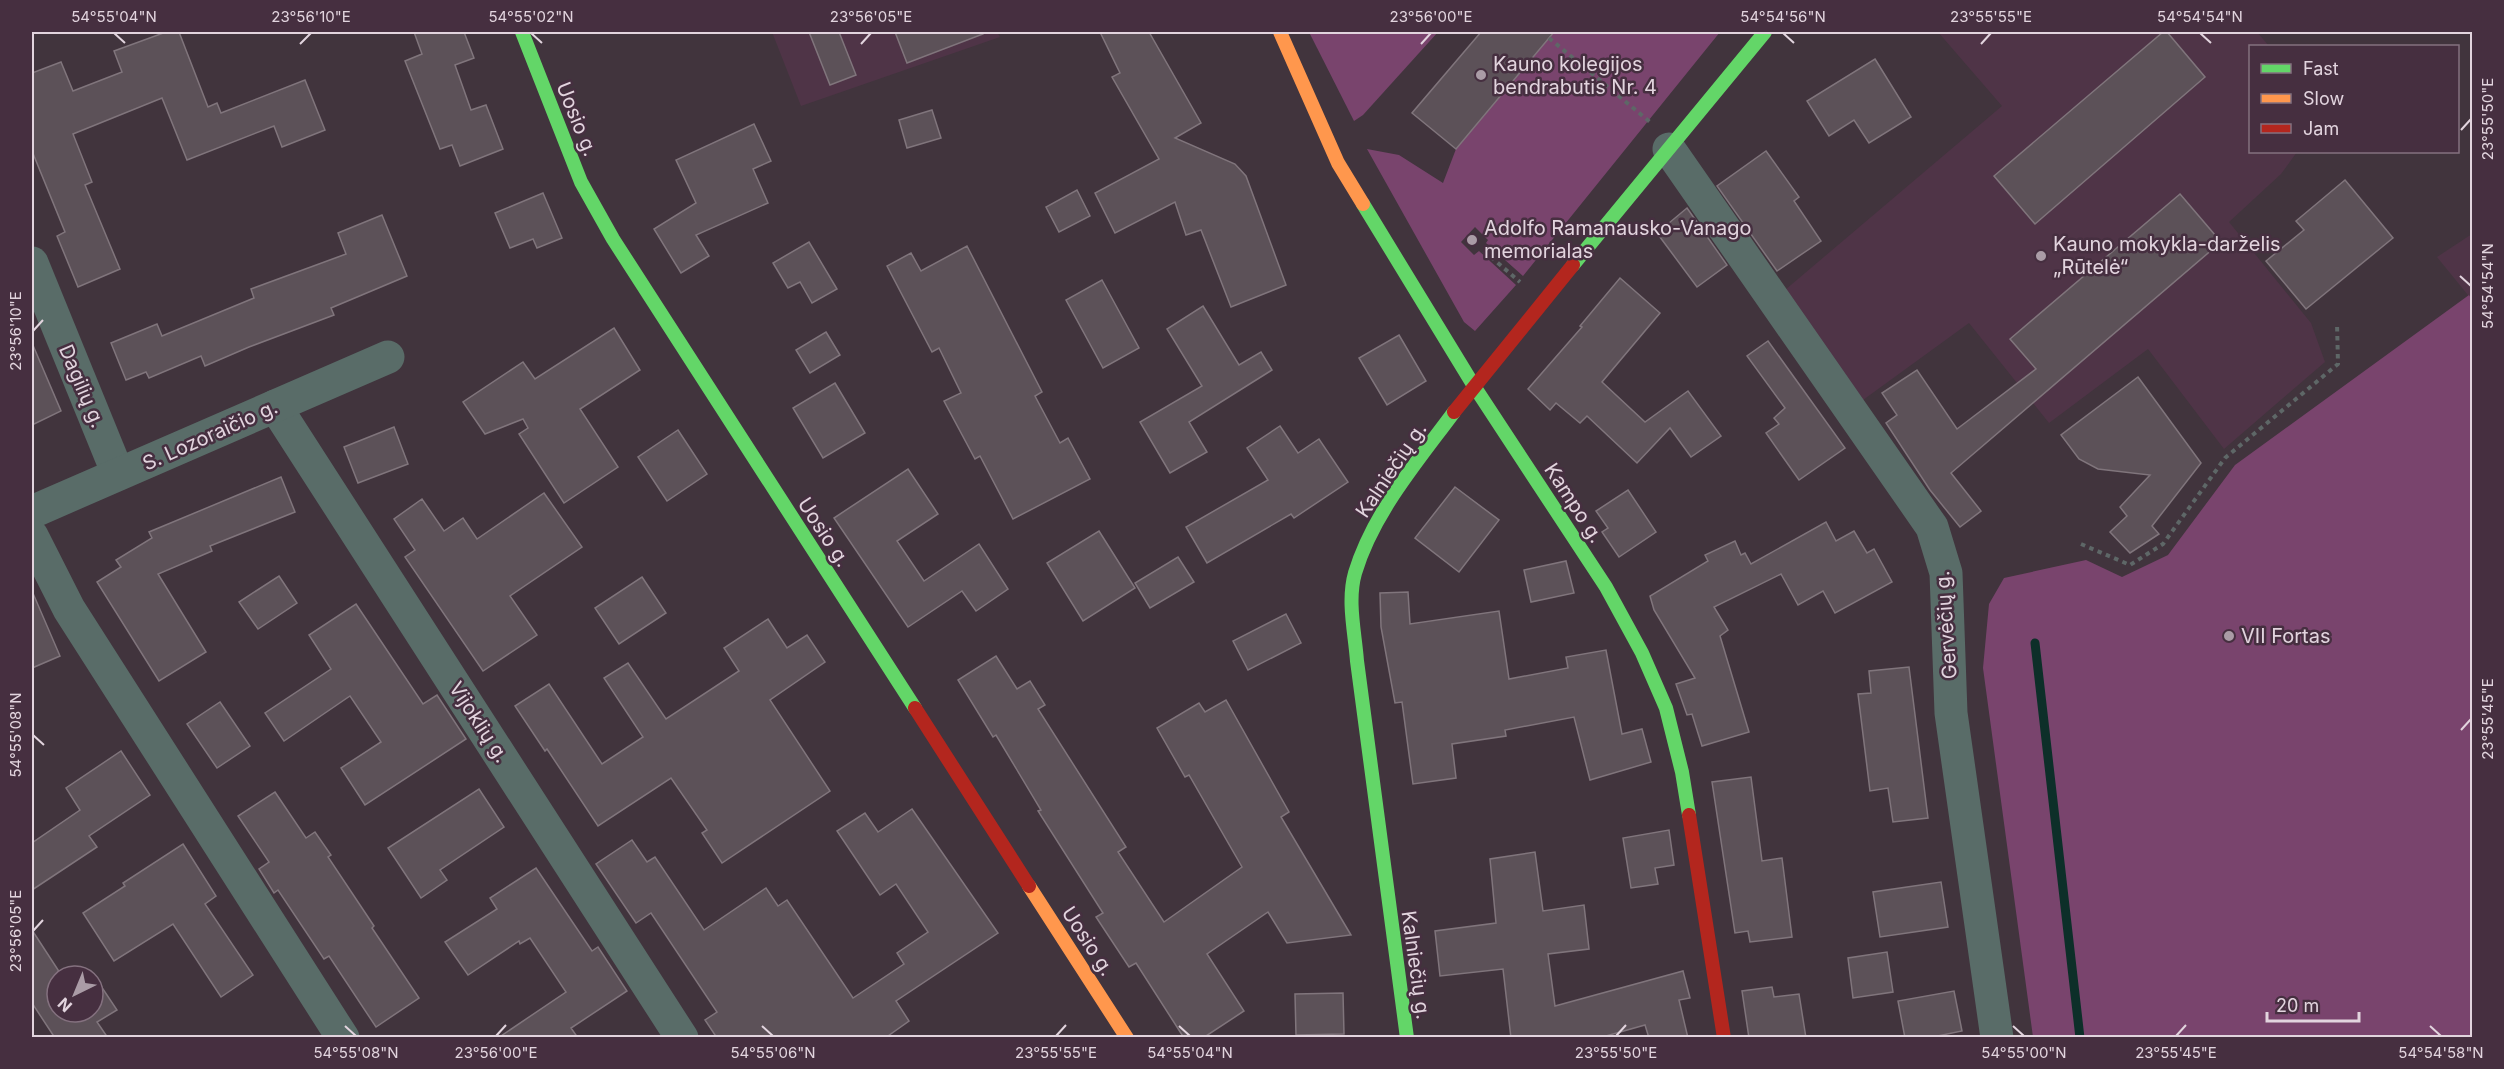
<svg xmlns="http://www.w3.org/2000/svg" width="2504" height="1069" font-family="Inter,sans-serif">
  <style>
    .built { fill: #4f3447 }
    .green { fill: #79446d }
    .lines { fill: none; stroke-linecap: round; stroke-linejoin: round }
    .stream { stroke: #0d2f29; stroke-width: 9 }
    .building { fill: #5c5158; stroke: #80757c; stroke-width: 1.5 }
    .path { stroke: #5e6767; stroke-width: 4; stroke-dasharray: 4.5 4.5; stroke-linecap: butt }
    .street { stroke: #596c68; stroke-width: 33 }
    .fast { stroke: #63d668; stroke-width: 14 }
    .slow { stroke: #ff974d; stroke-width: 14 }
    .jam { stroke: #b3261e; stroke-width: 14 }
    .ticks { fill: none; stroke: #e2d4de; stroke-width: 2 }
    .poi-dot { fill: #aa9ca6; stroke: #462f40; stroke-width: 2 }
    .labels { text-anchor: middle; dominant-baseline: central; stroke-width: 5; stroke-linejoin: round; paint-order: stroke }
    .poi-label { font-size: 20px; fill: #e2d4de; stroke: #462f40; text-anchor: start }
    .street-label { font-size: 20px; fill: #e2d4de; stroke: #462f40 }
    .neatline { fill: none; stroke: #e2d4de; stroke-width: 2 }
    .ticks-label { font-size: 15px; text-anchor: middle; fill: #e2d4de }
  </style>
  <rect width="100%" height="100%" fill="#41343d"/>
  <!-- built -->
  <g class="built">
    <polygon points="772,32 997,32 1000,37 801,106"/>
    <polygon points="1938,32 2257,32 2269,46 2250,46 2250,152 2297,152 2281,174 2229,222 2311,323 2325,362 2224,449 2148,349 2049,423 1969,323 1863,400 1785,290 2002,106"/>
    <polygon points="2472,234 2472,300 2437,257"/>
  </g>
  <!-- green -->
  <g class="green">
    <polygon points="1309,32 1438,32 1363,115 1354,121"/>
    <polygon points="1554,32 1720,32 1523,276 1486,243 1488,240 1475,227 1461,242 1474,255 1479,251 1516,285 1475,331 1464,322 1367,149 1399,155 1443,183 1456,149"/>
    <polygon points="2469,295 2472,300 2472,1037 2033,1037 1983,668 1989,604 2004,578 2086,560 2122,577 2168,555 2235,465"/>
  </g>
  <g class="lines">
    <!-- stream -->
    <polyline class="stream" points="2035,643 2080,1038"/>
  </g>
  <!-- building -->
  <g class="building">
    <polygon points="166,32 179,32 208,107 217,103 221,113 305,80 325,130 282,147 274,126 187,160 162,98 73,134 92,182 85,185 120,269 78,287 57,236 65,232 32,151 32,73 61,62 73,91 122,72 114,51"/>
    <polygon points="414,32 464,32 474,58 455,65 471,110 486,105 503,149 460,166 452,145 440,149 405,61 422,54"/>
    <polygon points="809,32 839,32 856,75 830,85"/>
    <polygon points="895,32 983,32 983,34 907,63"/>
    <polygon points="1100,32 1149,32 1201,123 1175,138 1235,164 1246,176 1286,285 1231,307 1201,230 1186,235 1175,202 1115,233 1095,193 1159,159 1112,77 1120,73"/>
    <polygon points="1481,32 1554,32 1456,149 1412,113"/>
    <polygon points="2163,32 2167,32 2205,77 2035,224 1994,176"/>
    <polygon points="1875,59 1911,117 1869,143 1854,120 1829,136 1807,101"/>
    <polygon points="932,110 941,138 907,148 899,120"/>
    <polygon points="754,124 771,161 753,169 768,203 696,235 709,256 681,273 654,229 696,203 676,160"/>
    <polygon points="1766,151 1799,197 1794,201 1821,241 1777,271 1717,186"/>
    <polygon points="2345,180 2393,238 2306,309 2266,261 2304,230 2296,221"/>
    <polygon points="1077,190 1090,216 1059,232 1046,207"/>
    <polygon points="543,193 562,238 537,248 533,239 510,248 495,213"/>
    <polygon points="2180,194 2221,242 1951,473 1981,511 1960,527 1930,490 1886,423 1897,415 1882,393 1917,370 1957,429 2036,369 2010,339"/>
    <polygon points="1687,208 1727,265 1697,287 1657,233"/>
    <polygon points="382,215 407,276 331,308 334,315 249,347 205,366 201,356 149,378 146,372 126,380 111,343 157,324 162,336 254,298 251,289 346,254 338,233"/>
    <polygon points="809,242 837,289 812,303 800,282 788,288 773,263"/>
    <polygon points="967,246 1042,392 1035,396 1060,443 1068,438 1090,479 1013,519 980,456 975,459 944,401 961,393 939,348 932,352 887,266 911,253 921,271"/>
    <polygon points="1620,278 1660,313 1602,382 1645,422 1688,391 1721,436 1691,457 1670,428 1637,463 1587,416 1580,423 1556,403 1550,410 1528,389 1582,327 1580,326"/>
    <polygon points="1102,280 1139,348 1103,368 1066,300"/>
    <polygon points="1203,306 1239,365 1261,352 1272,370 1189,422 1207,452 1170,473 1140,422 1202,386 1167,329"/>
    <polygon points="614,328 640,370 580,409 618,467 564,503 519,434 528,428 523,419 485,434 463,402 523,362 535,379"/>
    <polygon points="826,332 840,355 810,373 796,350"/>
    <polygon points="1399,335 1426,381 1387,405 1359,358"/>
    <polygon points="1768,341 1845,448 1799,480 1766,433 1779,424 1774,418 1785,408 1747,356"/>
    <polygon points="32,343 61,411 32,425"/>
    <polygon points="2138,377 2201,463 2152,526 2159,534 2130,553 2110,532 2127,516 2120,507 2150,475 2098,469 2079,459 2061,435"/>
    <polygon points="835,383 865,433 823,458 793,408"/>
    <polygon points="1280,426 1298,453 1319,439 1348,482 1294,518 1291,514 1207,563 1186,527 1268,480 1247,448"/>
    <polygon points="394,427 408,464 358,483 344,447"/>
    <polygon points="678,430 707,474 667,501 638,457"/>
    <polygon points="908,469 938,514 897,541 924,581 979,544 1008,589 976,611 962,591 908,627 834,518"/>
    <polygon points="281,477 295,512 210,546 212,551 158,574 206,652 159,681 97,582 121,567 116,560 152,538 149,532"/>
    <polygon points="1455,487 1499,520 1459,572 1415,538"/>
    <polygon points="1628,490 1656,532 1619,557 1602,532 1608,528 1596,511"/>
    <polygon points="544,493 582,547 510,596 537,635 483,671 405,557 415,550 394,519 422,499 444,531 463,518 477,539"/>
    <polygon points="1826,522 1836,541 1854,531 1867,553 1874,549 1892,582 1835,613 1823,591 1798,605 1781,574 1714,607 1728,630 1720,636 1749,732 1702,746 1692,714 1687,715 1676,684 1695,678 1654,610 1650,596 1708,561 1705,555 1735,541 1741,555 1745,553 1751,564"/>
    <polygon points="1099,531 1135,588 1083,621 1047,563"/>
    <polygon points="1178,557 1194,582 1150,608 1135,583"/>
    <polygon points="1566,561 1574,593 1531,602 1524,570"/>
    <polygon points="279,576 297,603 258,629 239,602"/>
    <polygon points="642,577 666,613 619,644 595,608"/>
    <polygon points="32,591 60,656 32,668"/>
    <polygon points="1408,592 1410,624 1499,611 1509,679 1568,668 1566,657 1606,650 1622,734 1642,729 1651,762 1590,780 1574,717 1505,730 1506,736 1452,744 1456,778 1413,784 1402,702 1395,703 1381,627 1380,593"/>
    <polygon points="356,604 423,704 437,695 466,739 365,805 341,768 381,742 350,696 284,741 265,713 331,669 309,635"/>
    <polygon points="1286,614 1301,643 1248,670 1233,641"/>
    <polygon points="768,619 787,648 807,635 825,662 770,700 830,791 722,863 702,833 707,830 671,778 598,826 547,749 545,751 515,706 549,684 602,764 643,737 604,678 628,663 666,719 739,671 724,648"/>
    <polygon points="996,656 1017,689 1030,681 1045,705 1038,709 1126,847 1118,852 1164,922 1242,867 1189,775 1185,777 1157,728 1199,703 1205,712 1226,700 1289,812 1281,817 1351,935 1287,943 1268,912 1207,954 1244,1011 1203,1038 1184,1038 1136,963 1129,967 1096,917 1103,913 1038,811 1041,810 996,735 993,737 958,680"/>
    <polygon points="1909,667 1928,818 1893,822 1888,788 1870,791 1858,694 1871,693 1869,671"/>
    <polygon points="220,702 250,746 217,768 187,724"/>
    <polygon points="121,751 150,795 89,836 97,847 32,890 32,843 80,810 66,788"/>
    <polygon points="1751,777 1762,861 1782,858 1792,937 1750,942 1748,931 1735,933 1712,782"/>
    <polygon points="479,789 504,827 440,870 447,880 421,898 388,848"/>
    <polygon points="275,792 306,838 315,832 331,855 328,857 374,926 372,928 419,998 376,1027 329,956 324,959 278,890 274,893 259,869 269,862 238,816"/>
    <polygon points="912,809 998,933 896,1001 909,1021 885,1038 717,1038 705,1020 717,1012 651,913 636,923 596,864 632,840 647,862 655,857 704,930 766,888 778,906 787,900 853,998 904,964 897,953 928,932 896,884 880,895 837,831 865,813 878,832"/>
    <polygon points="1669,830 1674,865 1655,868 1658,884 1631,888 1623,838"/>
    <polygon points="183,844 216,896 205,904 253,975 221,997 173,924 114,961 83,913 125,886 123,883"/>
    <polygon points="1535,852 1543,911 1584,905 1589,949 1548,954 1555,1006 1683,971 1690,998 1679,1000 1688,1038 1649,1038 1645,1025 1599,1038 1511,1038 1503,969 1440,976 1435,931 1496,923 1490,859"/>
    <polygon points="536,868 592,951 598,947 627,991 571,1028 578,1038 498,1038 566,992 530,938 520,944 519,941 468,975 445,942 497,909 490,898"/>
    <polygon points="1941,882 1948,927 1880,937 1873,892"/>
    <polygon points="32,930 62,976 57,976 57,1012 93,1012 95,977 117,1010 97,1022 108,1038 55,1038 32,1003"/>
    <polygon points="1887,952 1893,992 1853,998 1848,958"/>
    <polygon points="1772,987 1774,997 1799,994 1806,1038 1749,1038 1742,991"/>
    <polygon points="1954,991 1962,1031 1928,1038 1905,1038 1898,1001"/>
    <polygon points="1343,993 1344,1034 1296,1035 1295,994"/>
  </g>
  <g class="lines">
    <!-- path -->
    <g class="path">
      <polyline points="1549,38 1650,122"/>
      <polyline points="1484,251 1520,282"/>
      <polyline points="2081,544 2130,565 2163,544 2225,458 2338,364 2337,323"/>
    </g>
    <!-- street -->
    <g class="street">
      <polyline points="1669,149 1932,527 1946,573 1951,713 1997,1038"/>
      <polyline points="32,263 118,474"/>
      <polyline points="275,406 682,1038"/>
      <polyline points="32,512 388,357"/>
      <polyline points="32,536 69,609 343,1038"/>
    </g>
    <!-- fast -->
    <g class="fast">
      <polyline points="522,32 581,182 613,239 915,708"/>
      <polyline points="1363,204 1474,386 1606,587 1642,653 1666,708 1682,772 1689,815"/>
      <polyline points="1573,265 1765,32"/>
      <path d="M1407,1038L1357,661C1355,633 1347,601 1355,573C1373,513 1417,462 1454,412"/>
    </g>
    <!-- slow -->
    <g class="slow">
      <polyline points="1280,32 1338,163 1363,204"/>
      <polyline points="1029,886 1127,1038"/>
    </g>
    <!-- jam -->
    <g class="jam">
      <polyline points="1454,412 1573,265"/>
      <polyline points="915,708 1029,886"/>
      <polyline points="1689,815 1724,1038"/>
    </g>
  </g>
  <!-- ticks -->
  <path class="ticks" d="M114,33L125,43M531,33L542,43M1783,33L1794,43M2200,33L2211,43M300,44L311,33M861,44L871,33M1421,44L1431,33M1981,44L1991,33M2461,130L2471,119M2460,276L2471,286M33,331L43,320M2461,730L2471,719M33,735L44,745M33,931L43,920M345,1026L356,1036M762,1026L773,1036M1179,1026L1190,1036M2013,1026L2024,1036M2430,1026L2441,1036M496,1036L506,1025M1056,1036L1066,1025M1616,1036L1626,1025M2176,1036L2186,1025"/>
  <!-- markers -->
  <g class="poi-dot">
    <circle cx="1481" cy="75" r="6"/>
    <circle cx="1472" cy="240" r="6"/>
    <circle cx="2041" cy="256" r="6"/>
    <circle cx="2229" cy="636" r="6"/>
  </g>
  <g class="labels">
    <!-- poi labels -->
    <g class="poi-label">
      <text x="1493" y="64">Kauno kolegijos<tspan x="1493" dy="23">bendrabutis Nr. 4</tspan></text>
      <text x="1484" y="228">Adolfo Ramanausko-Vanago<tspan x="1484" dy="23">memorialas</tspan></text>
      <text x="2053" y="244">Kauno mokykla-darželis<tspan x="2053" dy="23">„Rūtelė“</tspan></text>
      <text x="2241" y="636">VII Fortas</text>
    </g>
    <!-- street labels -->
    <g class="street-label">
      <text transform="translate(577 119) rotate(68)">Uosio g.</text>
      <text transform="translate(82 386) rotate(67)">Dagilių g.</text>
      <text transform="translate(210 435) rotate(-24)">S. Lozoraičio g.</text>
      <text transform="translate(1391 470) rotate(-56)">Kalniečių g.</text>
      <text transform="translate(1574 503) rotate(57)">Kampo g.</text>
      <text transform="translate(824 532) rotate(57)">Uosio g.</text>
      <text transform="translate(1946 625) rotate(-94)">Gervėčių g.</text>
      <text transform="translate(479 722) rotate(57)">Vijoklių g.</text>
      <text transform="translate(1088 941) rotate(57)">Uosio g.</text>
      <text transform="translate(1416 965) rotate(82)">Kalniečių g.</text>
    </g>
  </g>
  <!-- border -->
  <rect width="2504" height="1069" fill="none" stroke="#462f40" stroke-width="66"/>
  <!-- legend -->
  <rect x="2249" y="45" width="210" height="108" fill="#462f40" stroke="#84717f" stroke-width="1.5"/>
  <rect x="2261" y="64" width="30" height="9" fill="#63d668" stroke="#84717f" stroke-width="1.5"/>
  <text x="2303" y="75" font-size="18" fill="#e2d4de">Fast</text>
  <rect x="2261" y="94" width="30" height="9" fill="#ff974d" stroke="#84717f" stroke-width="1.5"/>
  <text x="2303" y="105" font-size="18" fill="#e2d4de">Slow</text>
  <rect x="2261" y="124" width="30" height="9" fill="#b3261e" stroke="#84717f" stroke-width="1.5"/>
  <text x="2303" y="135" font-size="18" fill="#e2d4de">Jam</text>
  <!-- north arrow -->
  <g transform="translate(75 994) rotate(223)"><circle r="28" fill="#462f40" stroke="#84717f" stroke-width="1.5"/>
  <path d="M0-4.5L10 22L0 15L-10 22Z" fill="#aa9ca6"/>
  <text y="-9" font-size="16" font-weight="bold" text-anchor="middle" fill="#e2d4de">N</text>
  </g>
  <!-- scale -->
  <path d="M2267 1012v9h92v-9" fill="none" stroke="#e2d4de" stroke-width="3"/>
  <text x="2276" y="1012" font-size="18" fill="#e2d4de" stroke="#462f40" stroke-width="4.5" paint-order="stroke">20 m</text>
  <rect x="33" y="33" width="2438" height="1003" class="neatline"/>
  <g class="ticks-label">
    <text x="114" y="22">54°55'04"N</text>
    <text x="311" y="22">23°56'10"E</text>
    <text x="531" y="22">54°55'02"N</text>
    <text x="871" y="22">23°56'05"E</text>
    <text x="1431" y="22">23°56'00"E</text>
    <text x="1783" y="22">54°54'56"N</text>
    <text x="1991" y="22">23°55'55"E</text>
    <text x="2200" y="22">54°54'54"N</text>
    <text transform="translate(2488 119) rotate(-90)" y="5">23°55'50"E</text>
    <text transform="translate(2488 286) rotate(-90)" y="5">54°54'54"N</text>
    <text transform="translate(16 331) rotate(-90)" y="5">23°56'10"E</text>
    <text transform="translate(2488 719) rotate(-90)" y="5">23°55'45"E</text>
    <text transform="translate(16 735) rotate(-90)" y="5">54°55'08"N</text>
    <text transform="translate(16 931) rotate(-90)" y="5">23°56'05"E</text>
    <text x="356" y="1058">54°55'08"N</text>
    <text x="496" y="1058">23°56'00"E</text>
    <text x="773" y="1058">54°55'06"N</text>
    <text x="1056" y="1058">23°55'55"E</text>
    <text x="1190" y="1058">54°55'04"N</text>
    <text x="1616" y="1058">23°55'50"E</text>
    <text x="2024" y="1058">54°55'00"N</text>
    <text x="2176" y="1058">23°55'45"E</text>
    <text x="2441" y="1058">54°54'58"N</text>
  </g>
</svg>
